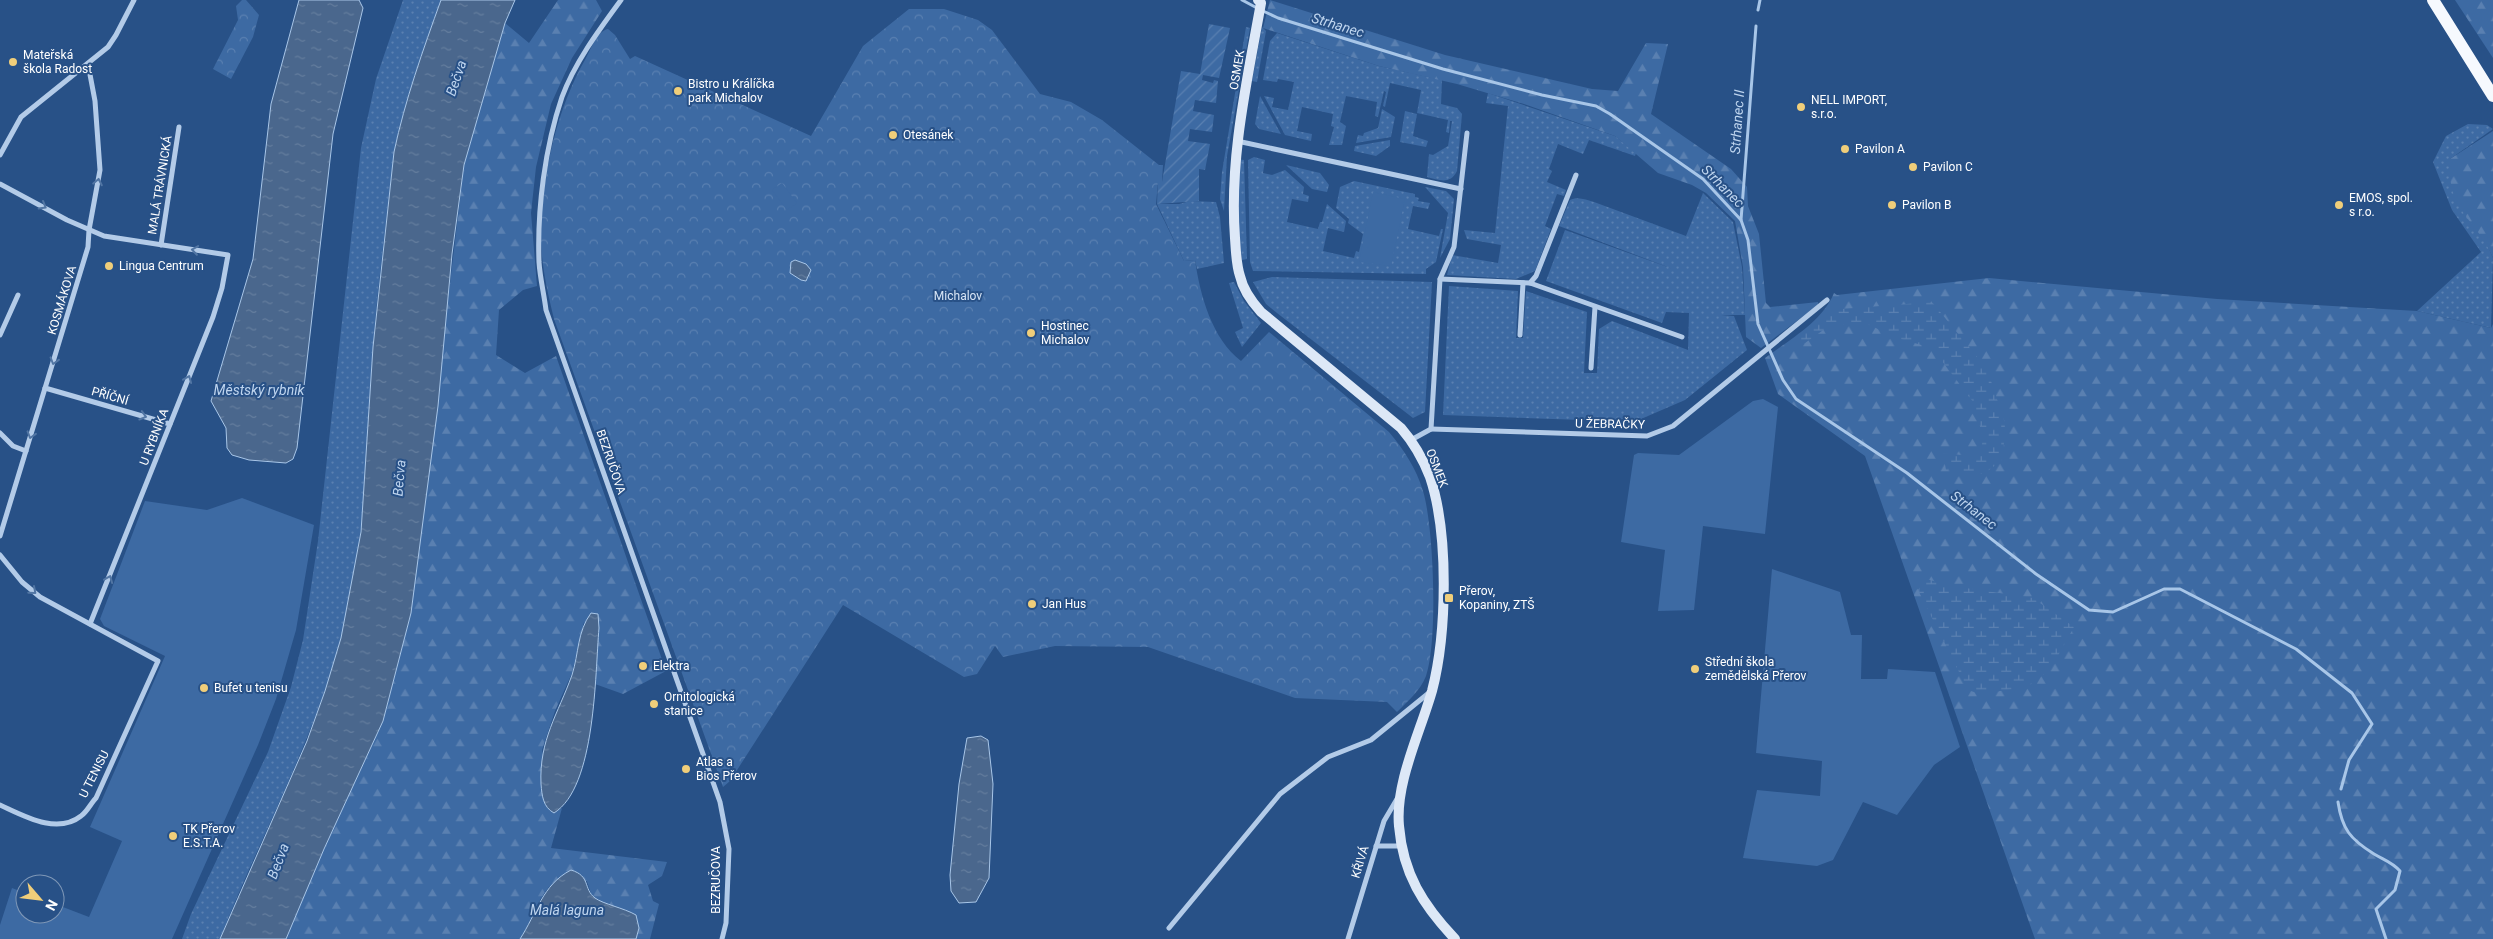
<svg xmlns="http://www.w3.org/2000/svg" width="2493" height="939" font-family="Roboto,sans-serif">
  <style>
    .grass { fill: url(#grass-dots) }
    .forest { fill: url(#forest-firs) }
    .wetland { fill: url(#wetland-marsh) }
    .park { fill: url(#park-crowns) }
    .garden { fill: url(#garden-furrows) }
    .pitch { fill: #3d6aa3 }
    .water { fill: url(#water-ripples); stroke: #a8c6e8 }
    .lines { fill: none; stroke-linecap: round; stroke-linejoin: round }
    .stream { stroke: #a8c6e8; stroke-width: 3 }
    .street { stroke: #b3cbe8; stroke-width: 5 }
    .secondary { stroke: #dde8f7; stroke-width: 10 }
    .primary { stroke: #f6f9fe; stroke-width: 12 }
    .oneway { stroke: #5276a4 }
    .poi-dot { fill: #f0ce7a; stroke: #285187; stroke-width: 2 }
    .labels { text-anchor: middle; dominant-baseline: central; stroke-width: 4; stroke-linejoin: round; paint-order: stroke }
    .poi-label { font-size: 12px; fill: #fff; stroke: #285187; text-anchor: start }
    .street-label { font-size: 12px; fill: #fff; stroke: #285187 }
    .park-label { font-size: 12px; fill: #d7e5f6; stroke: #285187 }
    .water-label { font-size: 14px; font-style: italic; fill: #bfd5ef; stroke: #285187 }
  </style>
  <defs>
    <pattern id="grass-dots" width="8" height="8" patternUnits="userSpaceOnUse" patternTransform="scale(1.25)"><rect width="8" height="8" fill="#3d6aa3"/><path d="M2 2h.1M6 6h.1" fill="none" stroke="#5a80b1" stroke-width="1.8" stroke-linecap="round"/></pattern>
    <pattern id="forest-firs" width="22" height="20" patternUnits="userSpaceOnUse" patternTransform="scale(1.25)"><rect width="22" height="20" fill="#3d6aa3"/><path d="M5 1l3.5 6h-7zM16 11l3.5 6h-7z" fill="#5a80b1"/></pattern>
    <pattern id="wetland-marsh" width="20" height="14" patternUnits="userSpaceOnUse" patternTransform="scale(1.25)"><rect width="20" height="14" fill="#3d6aa3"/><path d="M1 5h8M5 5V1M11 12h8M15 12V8" fill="none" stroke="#5a80b1"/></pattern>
    <pattern id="park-crowns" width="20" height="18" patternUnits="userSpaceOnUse" patternTransform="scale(1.25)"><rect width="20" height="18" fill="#3d6aa3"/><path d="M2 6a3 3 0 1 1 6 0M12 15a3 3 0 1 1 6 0" fill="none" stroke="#5a80b1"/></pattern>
    <pattern id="garden-furrows" width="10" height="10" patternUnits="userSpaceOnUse" patternTransform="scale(1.25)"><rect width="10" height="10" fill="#3d6aa3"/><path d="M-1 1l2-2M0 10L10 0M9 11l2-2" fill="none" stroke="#5a80b1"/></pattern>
    <pattern id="water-ripples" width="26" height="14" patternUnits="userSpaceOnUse" patternTransform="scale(1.25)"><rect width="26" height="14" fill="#4a678d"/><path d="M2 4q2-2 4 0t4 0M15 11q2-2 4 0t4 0" fill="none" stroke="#657e9e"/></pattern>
  </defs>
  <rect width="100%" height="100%" fill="#285187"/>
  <!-- grass -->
  <g class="grass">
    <path d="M403,0H441C423,50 405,100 394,152C387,217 378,282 373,347C365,445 367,544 341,640C312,744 259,839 220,939H182L191,914L268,752L291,687L303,640L318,541L361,148L376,79Z"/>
    <polygon points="1246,27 1250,28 1227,156 1224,211 1220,199 1222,172"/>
    <polygon points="1262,27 1266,31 1257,82 1252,81"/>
    <path d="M1277,33L1379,66L1442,80L1441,104L1457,108L1462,114L1457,171C1450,185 1439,180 1427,177L1429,154L1433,155L1448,146L1452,121H1450L1449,133L1446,132L1448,120L1417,113L1421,90L1390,83L1385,107L1383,106L1386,92L1384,91L1378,117L1375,116L1377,102L1346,96L1340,122L1346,126L1342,145H1329L1334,127L1331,126L1333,114L1302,107L1297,131L1312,134L1311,141L1285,135L1264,96L1274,98L1272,107L1288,110L1294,82L1278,79L1277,82L1263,80L1270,41Z"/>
    <polygon points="1488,93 1615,136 1636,153 1635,156 1589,140 1583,154 1558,144 1549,169 1552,171 1547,182 1566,190 1564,196 1557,194 1545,226 1551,229 1535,271 1516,279 1447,275 1452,255 1498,263 1501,245 1467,239 1464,230 1495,233 1508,106 1486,103"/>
    <polygon points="1260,96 1281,134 1259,129 1255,124"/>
    <polygon points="1382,109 1395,117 1391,137 1356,143 1358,135 1363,136 1364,133 1378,128"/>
    <polygon points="1405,111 1417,114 1413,136 1428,141 1426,147 1400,142"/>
    <polygon points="2468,124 2487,125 2493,129 2450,159 2493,258 2491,328 2417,311 2481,252 2452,210 2433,162 2446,136"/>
    <polygon points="1390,140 1390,146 1376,156 1354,151 1355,146"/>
    <polygon points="1254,157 1265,160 1263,173 1272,175 1285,170 1304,187 1303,194 1309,196 1308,202 1292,199 1287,222 1318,229 1320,222 1322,222 1327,204 1346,221 1344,232 1328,228 1323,251 1354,258 1356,251 1359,252 1363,234 1348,223 1349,219 1336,208 1340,187 1354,181 1415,194 1415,197 1419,198 1418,201 1430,203 1428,209 1413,206 1408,229 1439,236 1441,229 1443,229 1436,262 1426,269 1426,274 1253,271 1250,262 1248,160"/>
    <polygon points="1239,159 1244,160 1247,259 1242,260 1237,215"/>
    <polygon points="1286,165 1320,173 1329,185 1327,192 1312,189"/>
    <polygon points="1425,187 1446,191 1454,199 1450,239 1440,258 1448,213"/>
    <path d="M1703,193L1733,222L1742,267L1745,315H1721L1734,316L1747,350L1685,400L1641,419L1582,420L1443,415L1449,286L1518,291L1516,338H1523L1526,291L1587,312L1584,373H1597L1599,329L1612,321L1688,350L1689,313L1666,312L1662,323L1546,281L1565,230L1673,269L1559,226L1570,200C1578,196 1586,200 1594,202L1686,236Z"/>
    <polygon points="1190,201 1216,202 1220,217 1224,263 1197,269 1195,260 1184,261 1157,204 1179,204"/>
    <polygon points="1272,277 1432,282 1425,412 1413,418 1277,313 1266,304 1253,282"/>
    <polygon points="1234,282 1244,301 1261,323 1242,347 1235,332 1243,328 1229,283"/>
  </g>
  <!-- forest -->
  <g class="forest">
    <path d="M558,0H596L602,11L572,58L551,104L536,167L531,213L537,286L523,290L499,310L496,355L525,373L556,356L666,671L623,694L595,684V667L584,622L572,673L555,711L542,750L554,813L562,808L551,848L667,862L662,876L648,885L653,901L659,904L650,939H636L639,928L597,900L591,894L587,881L549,887C536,902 531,923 520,939H286L324,849L383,721L411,613L464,165L505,23L529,43Z"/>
    <polygon points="1270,0 1445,55 1592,89 1618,91 1646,43 1668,44 1651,114 1731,169 1747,187 1748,206 1759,234 1766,303 1770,307 1818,302 1818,305 1761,348 1746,337 1743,267 1735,221 1706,193 1692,185 1658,173 1615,136 1524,104 1457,84 1379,66 1263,28"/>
    <polygon points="2455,0 2493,0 2493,58"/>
    <path d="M2493,131V258C2476,217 2446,212 2450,159Z"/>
    <path d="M1989,278L2217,299L2417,311L2491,328L2493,324V939H2035L1865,456L1778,394L1765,358C1789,340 1822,322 1834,293L1837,295Z"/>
  </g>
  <!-- wetland -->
  <g class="wetland">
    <polygon points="1932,302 1987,369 2005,423 2003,459 1984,474 1946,470 1943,453 1980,457 1983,438 1974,403 1932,348 1897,338 1863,322 1829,326 1805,343 1797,339 1829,310"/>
    <polygon points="1926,579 1952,586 2033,598 2074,627 2050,670 2027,687 1980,694 1968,690 1918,590"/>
  </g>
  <!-- park -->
  <g class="park">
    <polygon points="242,0 246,0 259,15 253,37 231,79 213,69 238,20 236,6"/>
    <path d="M909,9H944L978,20L992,30L1040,94L1071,102L1102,120L1159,165H1163L1162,182H1158L1156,204L1184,261L1195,260C1200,295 1212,339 1241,361L1269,332L1389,432C1404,450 1416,468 1423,491C1434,527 1438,642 1426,676C1420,691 1408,701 1397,712L1387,702L1295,698L1148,647L1055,646L1003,657L995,646L977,674L964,677L843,605L730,781L723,787L554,319C547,290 540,260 541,229C543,171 557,108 586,58C591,49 597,31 608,29L615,35L630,59L635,56L811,136L863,46Z"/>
  </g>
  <!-- garden -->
  <polygon class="garden" points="1209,24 1230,28 1219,78 1203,75 1202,80 1213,83 1214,80 1218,81 1216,103 1195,100 1193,111 1214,115 1212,132 1190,129 1188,141 1210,144 1205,170 1199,169 1199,201 1157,204 1158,182 1162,182 1181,71 1200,74"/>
  <!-- pitch -->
  <g class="pitch">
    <polygon points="782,183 797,203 787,210 772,190"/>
    <polygon points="1373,192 1405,199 1391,266 1359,262"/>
    <polygon points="1763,399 1778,407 1765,534 1703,526 1694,610 1658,611 1665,550 1621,542 1634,455 1638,453 1679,455 1753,401"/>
    <polygon points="242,498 314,525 296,630 276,699 258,745 172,939 0,939 0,925 12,888 25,893 25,914 55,914 55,904 89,917 122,841 90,827 165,656 104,626 100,619 145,501 207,510"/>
    <polygon points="1772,569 1840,592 1851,635 1862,635 1861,679 1887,679 1888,669 1935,672 1960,747 1934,765 1897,815 1863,802 1833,860 1817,866 1743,858 1757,790 1820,796 1822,761 1756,753"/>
  </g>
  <!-- water -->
  <g class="water">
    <polygon points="299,0 359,0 363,8 333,134 297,448 293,459 286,463 249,460 232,455 227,448 226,428 211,401 253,259 271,104"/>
    <path d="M441,0H515L505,23L464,165L452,254L438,406L411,613L383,721L324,849L286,939H220L307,741L325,691L341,638L361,532L373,347L394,152C405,100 423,50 441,0Z"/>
    <polygon points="795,260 806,264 811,270 806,281 801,280 790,273 791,262"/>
    <path d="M591,613L598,614L599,628C595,674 596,787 554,813C543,807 542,796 541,784C539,740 558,714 572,675C579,653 577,632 591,613Z"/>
    <polygon points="981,736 988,740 993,784 989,878 976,902 959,903 951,891 950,875 959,784 967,738"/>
    <path d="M571,870C591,876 583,889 595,898C603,904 624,908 636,915L639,928L636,939H520C537,913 542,885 571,870Z"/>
  </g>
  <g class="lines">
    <!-- stream -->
    <g class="stream">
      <polyline points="1242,0 1257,8"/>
      <polyline points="1758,10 1760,0"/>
      <polyline points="1263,11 1278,18 1443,69 1542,95 1596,106 1610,114 1703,179 1741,220 1748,240 1758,324 1783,380 1796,399 1907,473 2036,574 2089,610 2113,612 2164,589 2180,589 2296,649 2352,693 2372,724 2349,760 2341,789"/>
      <polyline points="1741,220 1756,26"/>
      <path d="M2338,802C2342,829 2350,839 2374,854C2384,860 2392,862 2400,871L2395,890L2376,909L2386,939"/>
    </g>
    <!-- street -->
    <g class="street">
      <path d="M621,0C599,30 575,62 562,97C545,147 537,209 539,262C540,278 544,294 546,310L720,802L729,849L726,923L722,939"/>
      <polyline points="1237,141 1461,189"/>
      <polyline points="0,155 21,117 108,47 116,35 134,0"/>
      <polyline points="0,184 67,220 104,236 228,255 222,288 213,317 90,624"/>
      <polyline points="161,245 179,127"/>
      <polyline points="1440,279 1530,283 1536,276 1576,175"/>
      <polyline points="1530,283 1682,337"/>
      <polyline points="0,335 18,295"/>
      <polyline points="1520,335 1523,283"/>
      <polyline points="1591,368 1595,307"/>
      <polyline points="45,388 170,424"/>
      <polyline points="1431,429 1647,436 1673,426 1827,300"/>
      <polyline points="0,433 13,446 26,451"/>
      <polyline points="1411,440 1431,429 1440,279 1454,247 1467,133"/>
      <polyline points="0,536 88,247 89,230 100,170 95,101 88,64"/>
      <path d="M0,555L22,582L40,597L158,661L96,798C91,803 87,812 81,816C57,835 24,816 0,805"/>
      <polyline points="1376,846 1401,846"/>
      <polyline points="1169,928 1280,794 1328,757 1371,740 1430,692"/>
      <polyline points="1348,939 1384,821 1397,799"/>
    </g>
    <!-- secondary -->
    <path class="secondary" d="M1258,0L1261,3C1247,81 1229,159 1235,238C1236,251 1236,264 1240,276C1243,290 1252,302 1261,312L1401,428C1414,443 1423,459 1430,477C1449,534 1447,633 1432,691C1420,733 1395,783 1399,826C1403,874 1423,905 1455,939"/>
    <!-- primary -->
    <polyline class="primary" points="2433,0 2493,96"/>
  </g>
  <!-- one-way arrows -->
  <defs><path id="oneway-chevron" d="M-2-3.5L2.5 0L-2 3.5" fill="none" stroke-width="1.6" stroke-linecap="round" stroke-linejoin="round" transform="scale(1.25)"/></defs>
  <g class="oneway">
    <use href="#oneway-chevron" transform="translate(98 182) rotate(-79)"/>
    <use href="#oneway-chevron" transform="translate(43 206) rotate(30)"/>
    <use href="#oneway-chevron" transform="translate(195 250) rotate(-172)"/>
    <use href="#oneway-chevron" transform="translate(54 361) rotate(107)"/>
    <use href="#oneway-chevron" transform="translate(188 379) rotate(-68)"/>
    <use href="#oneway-chevron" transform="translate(143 416) rotate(16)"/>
    <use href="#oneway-chevron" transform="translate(31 435) rotate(107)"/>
    <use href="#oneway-chevron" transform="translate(109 579) rotate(-68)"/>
    <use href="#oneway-chevron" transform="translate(33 591) rotate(41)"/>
  </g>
  <!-- markers -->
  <g class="poi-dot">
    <circle cx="13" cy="62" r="5"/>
    <circle cx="678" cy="91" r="5"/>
    <circle cx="1801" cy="107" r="5"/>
    <circle cx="893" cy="135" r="5"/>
    <circle cx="1845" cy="149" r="5"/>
    <circle cx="1913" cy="167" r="5"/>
    <circle cx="1892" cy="205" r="5"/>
    <circle cx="2339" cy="205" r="5"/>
    <circle cx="109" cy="266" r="5"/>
    <circle cx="1031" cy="333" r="5"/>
    <rect x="1444" y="593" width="10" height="10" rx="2.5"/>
    <circle cx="1032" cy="604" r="5"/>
    <circle cx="643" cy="666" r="5"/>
    <circle cx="1695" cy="669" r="5"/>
    <circle cx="204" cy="688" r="5"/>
    <circle cx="654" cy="704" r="5"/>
    <circle cx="686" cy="769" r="5"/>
    <circle cx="173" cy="836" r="5"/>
  </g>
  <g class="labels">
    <!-- poi labels -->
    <g class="poi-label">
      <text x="23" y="55">Mateřská<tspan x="23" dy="14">škola Radost</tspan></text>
      <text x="688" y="84">Bistro u Králíčka<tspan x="688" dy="14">park Michalov</tspan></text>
      <text x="1811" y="100">NELL IMPORT,<tspan x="1811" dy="14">s.r.o.</tspan></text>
      <text x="903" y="135">Otesánek</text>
      <text x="1855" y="149">Pavilon A</text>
      <text x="1923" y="167">Pavilon C</text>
      <text x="2349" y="198">EMOS, spol.<tspan x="2349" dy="14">s r.o.</tspan></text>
      <text x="1902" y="205">Pavilon B</text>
      <text x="119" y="266">Lingua Centrum</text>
      <text x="1041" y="326">Hostinec<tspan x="1041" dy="14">Michalov</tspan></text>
      <text x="1459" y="591">Přerov,<tspan x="1459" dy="14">Kopaniny, ZTŠ</tspan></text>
      <text x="1042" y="604">Jan Hus</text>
      <text x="1705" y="662">Střední škola<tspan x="1705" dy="14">zemědělská Přerov</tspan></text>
      <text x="653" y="666">Elektra</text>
      <text x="214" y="688">Bufet u tenisu</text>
      <text x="664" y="697">Ornitologická<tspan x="664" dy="14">stanice</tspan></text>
      <text x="696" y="762">Atlas a<tspan x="696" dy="14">Bios Přerov</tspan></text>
      <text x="183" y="829">TK Přerov<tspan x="183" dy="14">E.S.T.A.</tspan></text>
    </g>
    <!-- street labels -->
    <g class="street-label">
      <text transform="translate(1237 70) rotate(-80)">OSMEK</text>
      <text transform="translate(160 185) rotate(-81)">MALÁ TRÁVNICKÁ</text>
      <text transform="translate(62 300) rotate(-73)">KOSMÁKOVA</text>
      <text transform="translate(110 396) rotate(16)">PŘÍČNÍ</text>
      <text transform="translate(1610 424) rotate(1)">U ŽEBRAČKY</text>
      <text transform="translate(154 437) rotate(-69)">U RYBNÍKA</text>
      <text transform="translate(611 462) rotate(71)">BEZRUČOVA</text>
      <text transform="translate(1437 468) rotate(69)">OSMEK</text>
      <text transform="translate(94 774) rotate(-63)">U TENISU</text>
      <text transform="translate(1360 862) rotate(-73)">KŘIVÁ</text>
      <text transform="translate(716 880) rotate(-90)">BEZRUČOVA</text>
    </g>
    <!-- park labels -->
    <g class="park-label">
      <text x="958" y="296">Michalov</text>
    </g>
    <!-- water labels -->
    <g class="water-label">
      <text transform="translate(1338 25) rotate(17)">Strhanec</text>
      <text transform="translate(456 78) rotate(-71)">Bečva</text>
      <text transform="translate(1737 122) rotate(-86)">Strhanec II</text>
      <text transform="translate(1723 186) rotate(45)">Strhanec</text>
      <text x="259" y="390">Městský rybník</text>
      <text transform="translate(399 478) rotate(-85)">Bečva</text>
      <text transform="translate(1974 510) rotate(37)">Strhanec</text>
      <text transform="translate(278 861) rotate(-69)">Bečva</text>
      <text x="567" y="910">Malá laguna</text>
    </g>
  </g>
  <!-- north arrow -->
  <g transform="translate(40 899) rotate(118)"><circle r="24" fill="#285187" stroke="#7e97b7"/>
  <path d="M0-4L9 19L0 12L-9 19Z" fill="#f0ce7a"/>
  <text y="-8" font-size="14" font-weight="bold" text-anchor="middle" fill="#ffffff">N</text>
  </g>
</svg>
